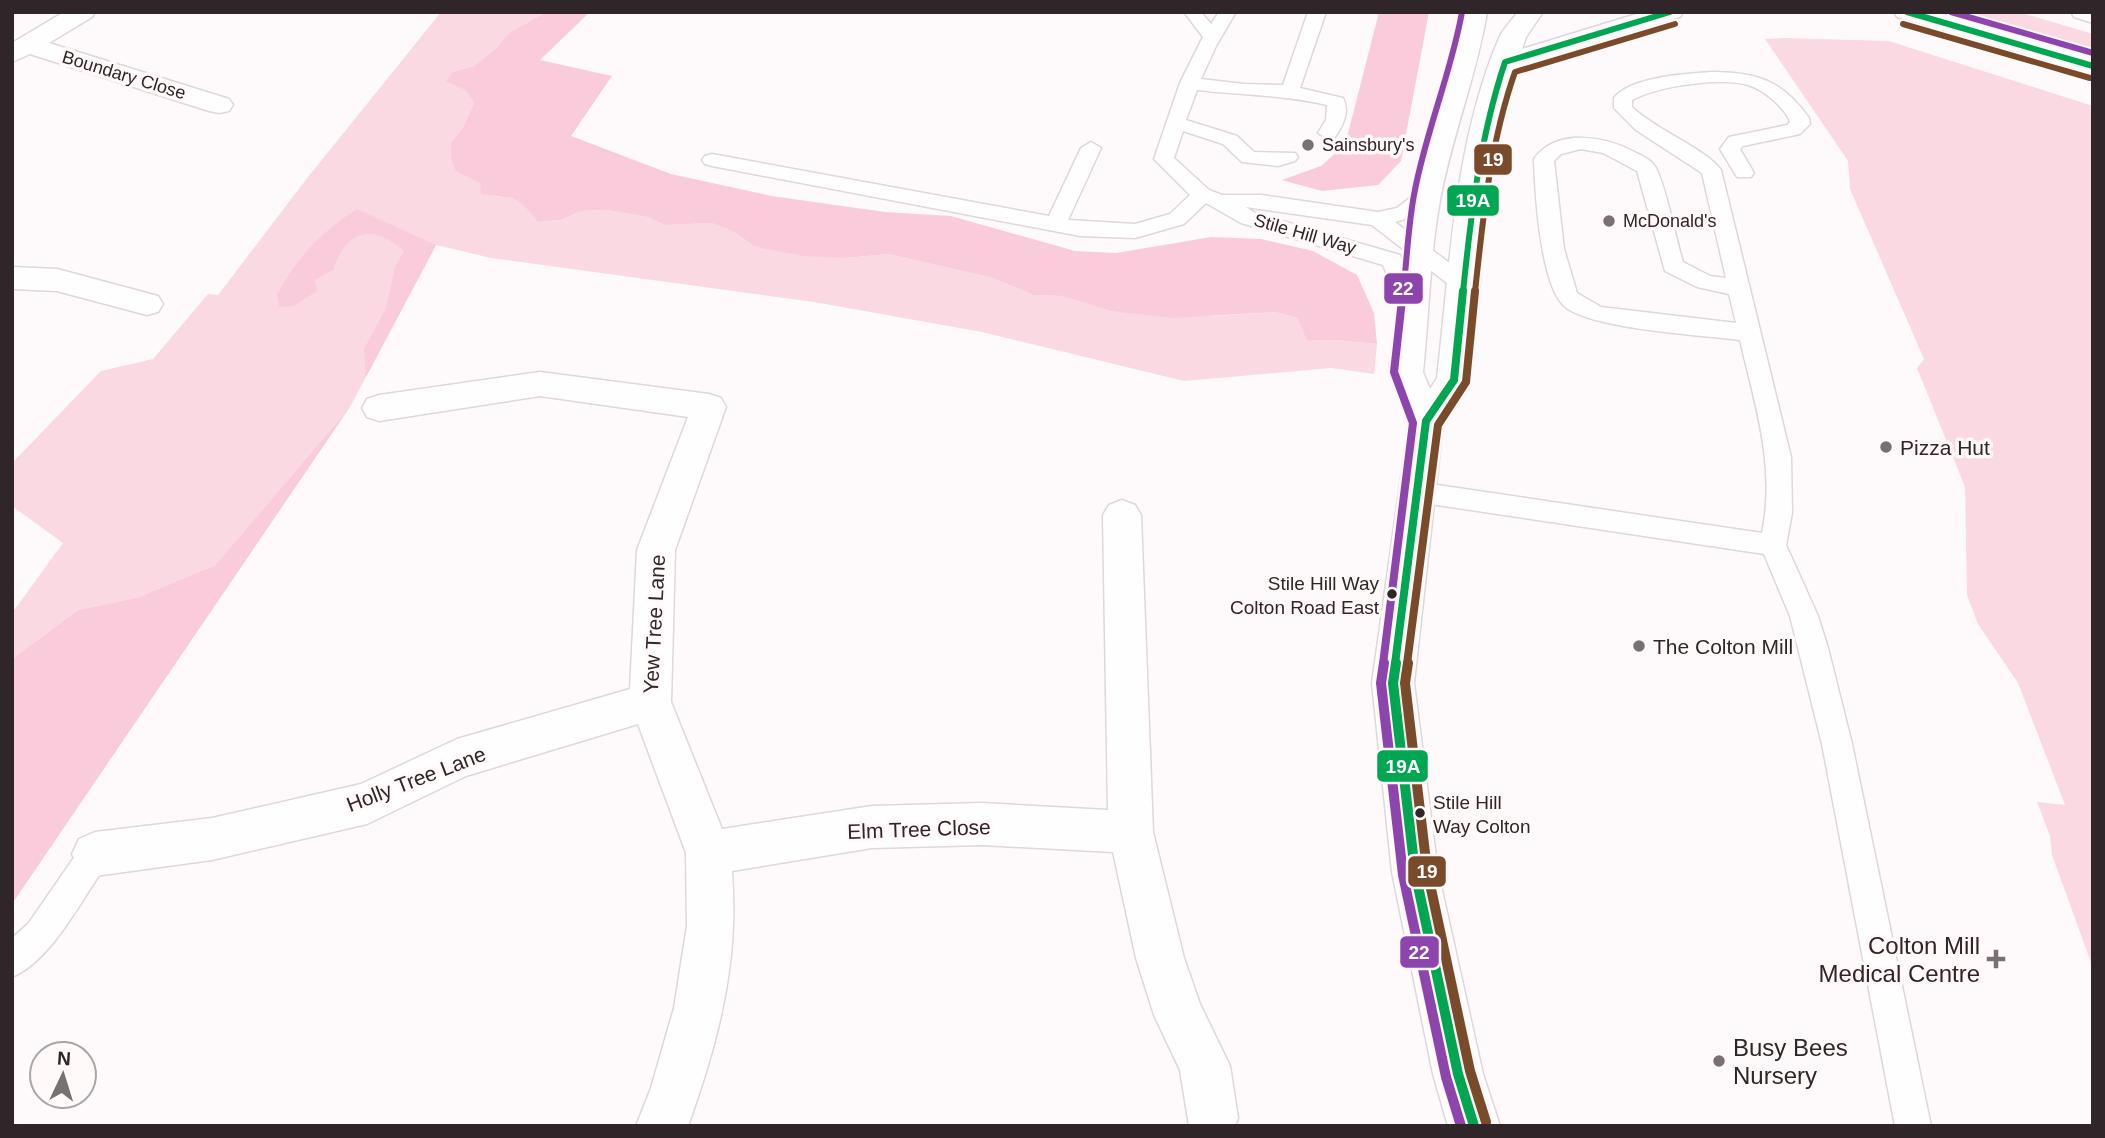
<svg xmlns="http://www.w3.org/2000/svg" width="2105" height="1138" font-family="Helvetica,sans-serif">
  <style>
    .green { fill: #fad9e3 }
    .forest { fill: #faccdb }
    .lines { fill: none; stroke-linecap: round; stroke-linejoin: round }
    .lane-casing { stroke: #dfd7da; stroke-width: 3 }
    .street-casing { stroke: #dfd7da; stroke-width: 3 }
    .secondary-casing { stroke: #dfd7da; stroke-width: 3 }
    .lane { fill: #fffefe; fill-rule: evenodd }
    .street { fill: #fffefe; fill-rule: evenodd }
    .secondary { fill: #fffefe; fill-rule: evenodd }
    .bus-1-far2-casing { stroke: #fff9fa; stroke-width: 10 }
    .bus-1-far1-casing { stroke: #fff9fa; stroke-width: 13 }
    .bus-1-casing { stroke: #fff9fa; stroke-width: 16 }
    .bus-2-far2-casing { stroke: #fff9fa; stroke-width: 10 }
    .bus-2-far1-casing { stroke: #fff9fa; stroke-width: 13 }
    .bus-2-casing { stroke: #fff9fa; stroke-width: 16 }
    .bus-3-far2-casing { stroke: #fff9fa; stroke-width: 10 }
    .bus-3-far1-casing { stroke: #fff9fa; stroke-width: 13 }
    .bus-3-casing { stroke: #fff9fa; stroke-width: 16 }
    .bus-1-far2 { stroke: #00a651; stroke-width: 6 }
    .bus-1-far1 { stroke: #00a651; stroke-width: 8 }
    .bus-1 { stroke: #00a651; stroke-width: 10 }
    .bus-2-far2 { stroke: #7a4b2a; stroke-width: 6 }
    .bus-2-far1 { stroke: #7a4b2a; stroke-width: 8 }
    .bus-2 { stroke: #7a4b2a; stroke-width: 10 }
    .bus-3-far2 { stroke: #8e44ad; stroke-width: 6 }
    .bus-3-far1 { stroke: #8e44ad; stroke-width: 8 }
    .bus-3 { stroke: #8e44ad; stroke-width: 10 }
    .poi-dot { fill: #787072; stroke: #fff9fa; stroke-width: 2.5 }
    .bus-dot { fill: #302528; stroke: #fff9fa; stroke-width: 2.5 }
    .labels { text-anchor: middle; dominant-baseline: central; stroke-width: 7; stroke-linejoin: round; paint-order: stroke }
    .far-street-label { font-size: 18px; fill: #302528; stroke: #fff9fa }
    .far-poi-label { font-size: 18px; fill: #302528; stroke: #fff9fa; text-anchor: start }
    .bus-label { font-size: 19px; fill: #302528; stroke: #fff9fa; text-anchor: end }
    .poi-label { font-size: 21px; fill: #302528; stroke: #fff9fa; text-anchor: start }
    .street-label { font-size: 21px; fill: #302528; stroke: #fff9fa }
    .near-poi-label { font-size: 24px; fill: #302528; stroke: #fff9fa; text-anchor: end }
    .line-badge { stroke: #fff9fa; stroke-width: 2.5 }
    .badge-label { font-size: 19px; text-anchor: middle; font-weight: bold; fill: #fff }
  </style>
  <rect width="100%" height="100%" fill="#fefafb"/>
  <!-- green -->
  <g class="green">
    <path d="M441,12H546L509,33L496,48L474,66L453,72L474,103L462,129L451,142L480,183L496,197C519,195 524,206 538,222L561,220L581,211L607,210L647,217L665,225L712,223L736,233L755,247L847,258L888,254L993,278L1033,295L1062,296L1110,311L1214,316L1276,312L1297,318L1307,341L1334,340L1377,344L1374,374L1331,368L1184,381L982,332L814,302L491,258L436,245L350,407L215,565L139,597L78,610L17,655L12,662V613L63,543L12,506V463L101,371L153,359L208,294L218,295L308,177Z"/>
    <polygon points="1966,12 2019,12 2093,34 2093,56"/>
    <polygon points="1784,38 1889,41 2093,106 2093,968 2052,855 2050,836 2037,802 2065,805 2018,683 1978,624 1967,595 1965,487 1917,368 1924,359 1850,189 1848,161 1765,39"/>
  </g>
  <!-- forest -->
  <g class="forest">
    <path d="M546,12H590L540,60L612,76L571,136L671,174L772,196L885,212L951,216L1075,251L1116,253L1211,237L1261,239L1313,251L1357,275L1374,313L1377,344L1334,340L1307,341L1297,318L1276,312L1173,318L1110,311L1062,296L1033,295L993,278L888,254L847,258L804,256L755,247L736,233L712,223L665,225L647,217L607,210L581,211L561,220L538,222C513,192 516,200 481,194L480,183L455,171L451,157V142L462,129L474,103L465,90L446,81L453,72L474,66L496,48L509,33Z"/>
    <polygon points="1379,12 1429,12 1401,161 1378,185 1322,191 1282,180 1321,166 1345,145"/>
    <path d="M357,209L436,245L366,377L364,349L386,308L395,267L404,251C371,223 347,230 333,270L315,280L317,291L294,306L279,307L277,295C296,258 322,231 357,209Z"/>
    <polygon points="350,407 12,904 12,662 17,655 78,610 139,597 215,565"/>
  </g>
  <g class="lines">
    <!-- lane casing -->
    <g class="lane-casing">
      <g id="lane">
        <path d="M1184,12H1201L1211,24L1219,12H1236L1216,46L1201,79L1244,84L1283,85L1308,12H1326L1300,88L1343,98C1350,112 1343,125 1335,137L1328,139L1318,133L1326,120L1327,105C1284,95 1241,95 1197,90L1186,120L1237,136L1254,152L1295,153L1298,157L1295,161L1278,166L1242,162L1223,144L1183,131L1174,158L1209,190L1222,195H1261L1378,212L1397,208L1419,191H1433L1436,196C1426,210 1411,218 1395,222L1472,280L1475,285L1472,290L1464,292L1456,290L1372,225L1246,207L1255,213L1400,255L1424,313L1421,318L1413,321L1405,318L1383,265L1241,223L1206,203L1184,224L1135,238L1080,236L712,166L705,164L702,160L705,156L712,154L1049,216L1081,148L1091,142L1101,148L1068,220L1135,224L1170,214L1190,195L1154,159L1180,83L1203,37Z"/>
        <path d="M1711,72C1756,72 1782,80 1809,118L1810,124L1800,134L1743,146L1740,149L1754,173L1751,177H1737L1720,149L1729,137L1787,125L1790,122C1786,109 1765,91 1751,86C1724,76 1657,86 1632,100V107C1656,130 1706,149 1721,170L1791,457L1792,513L1786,545L1818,616L1828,648L1852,744L1931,1126H1895L1822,744L1790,616L1764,554L1417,502L1408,499L1404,492L1408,485L1417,482L1762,533C1776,466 1755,405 1740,340C1703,335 1586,329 1563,305C1540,281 1535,192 1534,159C1556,128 1605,136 1634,152C1641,155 1652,160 1656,168C1667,190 1675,236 1683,262L1710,276L1726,278L1702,173L1636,130L1614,108V98C1630,77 1685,74 1711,72ZM1581,149L1603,153L1637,171L1665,271L1697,287L1729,294L1736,323L1601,307L1577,293L1564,249L1554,161L1561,154Z"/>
        <path d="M95,839L106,843L110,854L106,865C82,899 51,961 12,977V938L28,924L84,843Z"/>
      </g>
    </g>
    <!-- street casing -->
    <g class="street-casing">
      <g id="street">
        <polygon points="64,12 95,12 92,17 49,43 229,99 233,105 229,111 219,113 209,111 30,54 12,62 12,43"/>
        <polygon points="12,267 57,269 158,296 163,304 158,312 147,315 57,291 12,289"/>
        <path d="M540,372L709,394L721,398L726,407L675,550L671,702L722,829L872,806L982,803L1108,810L1103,515L1109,505L1122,500L1135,505L1141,515L1153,832L1184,958L1200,1004L1230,1066L1238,1118L1235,1126H1189L1180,1070L1154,1015L1136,958L1113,852L982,845L872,848L732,871C733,889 734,907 733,925C731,993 711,1062 688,1126H636L651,1088L674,1008L687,926L686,853L638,724L466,776L367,824L212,860L95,876L79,869L72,854L79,839L95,832L212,818L361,784L457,739L630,689L637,550L688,417L540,396L379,421L367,417L362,408L367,399L379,395Z"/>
      </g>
    </g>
    <!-- secondary casing -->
    <g class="secondary-casing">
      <g id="secondary">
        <path d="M1461,12H1487C1477,74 1453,133 1441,195C1430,251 1429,315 1423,372L1430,389L1437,378C1450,266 1454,144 1499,38C1503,29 1512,20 1518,12H1543L1526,37L1522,49L1643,12H1683L1680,17L1516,67L1503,109L1486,212L1471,380L1443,423L1414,683L1438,872L1483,1074L1500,1126H1448L1433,1074L1392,872L1372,683L1409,421L1389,372L1411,196L1445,75L1455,49Z"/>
        <polygon points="1894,12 1935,12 2093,58 2093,74 1897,17"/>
        <polygon points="2071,12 2093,12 2093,23 2074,17"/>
      </g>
    </g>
    <!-- lane -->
    <use href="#lane" class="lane"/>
    <!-- street -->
    <use href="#street" class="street"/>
    <!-- secondary -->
    <use href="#secondary" class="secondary"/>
    <!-- bus-1-far2 casing -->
    <g class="bus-1-far2-casing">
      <g id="bus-1-far2">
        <polyline points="1907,12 2093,66"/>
        <path d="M1463,292C1471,214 1480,137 1505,62L1670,12"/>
      </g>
    </g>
    <!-- bus-1-far1 casing -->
    <g class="bus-1-far1-casing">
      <polyline id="bus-1-far1" points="1395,664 1426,421 1454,380 1463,291"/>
    </g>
    <!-- bus-1 casing -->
    <g class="bus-1-casing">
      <polyline id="bus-1" points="1396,663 1393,683 1415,872 1458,1074 1474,1126"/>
    </g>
    <!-- bus-2-far2 casing -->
    <g class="bus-2-far2-casing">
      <g id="bus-2-far2">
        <polyline points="1903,24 2090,78"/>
        <path d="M1475,292C1483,218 1490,143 1515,72L1675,24"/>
      </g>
    </g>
    <!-- bus-2-far1 casing -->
    <g class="bus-2-far1-casing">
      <polyline id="bus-2-far1" points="1407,664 1438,425 1466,382 1475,291"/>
    </g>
    <!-- bus-2 casing -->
    <g class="bus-2-casing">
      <polyline id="bus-2" points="1408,663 1405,683 1427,870 1470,1071 1486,1122"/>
    </g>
    <!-- bus-3-far2 casing -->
    <g class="bus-3-far2-casing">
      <g id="bus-3-far2">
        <polyline points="1951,12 2093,53"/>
        <path d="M1403,292C1407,260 1408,227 1414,195C1425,133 1451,74 1462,12"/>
      </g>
    </g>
    <!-- bus-3-far1 casing -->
    <g class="bus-3-far1-casing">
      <polyline id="bus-3-far1" points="1383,664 1413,423 1394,372 1403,291"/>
    </g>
    <!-- bus-3 casing -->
    <g class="bus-3-casing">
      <polyline id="bus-3" points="1384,663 1381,683 1403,875 1446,1077 1461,1126"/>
    </g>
    <!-- bus-1-far2 -->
    <use href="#bus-1-far2" class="bus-1-far2"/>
    <!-- bus-1-far1 -->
    <use href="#bus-1-far1" class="bus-1-far1"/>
    <!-- bus-1 -->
    <use href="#bus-1" class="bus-1"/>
    <!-- bus-2-far2 -->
    <use href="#bus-2-far2" class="bus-2-far2"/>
    <!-- bus-2-far1 -->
    <use href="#bus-2-far1" class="bus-2-far1"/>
    <!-- bus-2 -->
    <use href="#bus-2" class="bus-2"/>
    <!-- bus-3-far2 -->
    <use href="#bus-3-far2" class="bus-3-far2"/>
    <!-- bus-3-far1 -->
    <use href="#bus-3-far1" class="bus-3-far1"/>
    <!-- bus-3 -->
    <use href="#bus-3" class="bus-3"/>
  </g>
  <!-- markers -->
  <g class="poi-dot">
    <circle cx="1308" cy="145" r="7"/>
    <circle cx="1609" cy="221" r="7"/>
    <circle cx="1886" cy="447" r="7"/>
    <circle cx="1639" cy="646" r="7"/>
    <path d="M1992.5 948.5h7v7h7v7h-7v7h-7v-7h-7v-7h7z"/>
    <circle cx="1719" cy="1061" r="7"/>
  </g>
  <g class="bus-dot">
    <circle cx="1392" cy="594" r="6"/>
    <circle cx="1420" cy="813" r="6"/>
  </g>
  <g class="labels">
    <!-- far-street labels -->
    <g class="far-street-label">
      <text transform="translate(124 75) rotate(17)">Boundary Close</text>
      <text transform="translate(1305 234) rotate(16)">Stile Hill Way</text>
    </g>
    <!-- far-poi labels -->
    <g class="far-poi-label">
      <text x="1322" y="145">Sainsbury's</text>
      <text x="1623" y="221">McDonald's</text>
    </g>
    <!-- bus labels -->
    <g class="bus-label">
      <text x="1379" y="583">Stile Hill Way<tspan x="1379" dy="24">Colton Road East</tspan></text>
      <text x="1433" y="802" text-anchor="start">Stile Hill<tspan x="1433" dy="24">Way Colton</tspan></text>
    </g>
    <!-- poi labels -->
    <g class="poi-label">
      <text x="1900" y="447">Pizza Hut</text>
      <text x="1653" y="646">The Colton Mill</text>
    </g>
    <!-- street labels -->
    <g class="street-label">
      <text transform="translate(654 624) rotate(-87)">Yew Tree Lane</text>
      <text transform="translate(416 779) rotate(-21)">Holly Tree Lane</text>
      <text transform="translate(919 829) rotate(-2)">Elm Tree Close</text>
    </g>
    <!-- near-poi labels -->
    <g class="near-poi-label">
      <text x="1980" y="945">Colton Mill<tspan x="1980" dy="28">Medical Centre</tspan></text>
      <text x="1733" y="1047" text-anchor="start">Busy Bees<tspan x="1733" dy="28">Nursery</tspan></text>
    </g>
  </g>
  <g class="line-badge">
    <rect x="1473" y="143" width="40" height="33" rx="7" fill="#7a4b2a"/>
    <rect x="1446" y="184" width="54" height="33" rx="7" fill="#00a651"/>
    <rect x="1383" y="272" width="41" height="33" rx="7" fill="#8e44ad"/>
    <rect x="1376" y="749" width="53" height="34" rx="7" fill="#00a651"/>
    <rect x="1407" y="855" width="40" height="33" rx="7" fill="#7a4b2a"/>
    <rect x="1399" y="935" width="41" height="34" rx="7" fill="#8e44ad"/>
  </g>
  <g class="badge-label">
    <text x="1493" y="166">19</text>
    <text x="1473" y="207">19A</text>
    <text x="1403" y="295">22</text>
    <text x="1403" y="773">19A</text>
    <text x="1427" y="878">19</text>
    <text x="1419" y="959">22</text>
  </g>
  <!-- border -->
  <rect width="2105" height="1138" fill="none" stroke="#302528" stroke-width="28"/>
  <!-- north arrow -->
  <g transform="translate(63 1075) rotate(4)"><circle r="33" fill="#fff9fa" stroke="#aca4a6" stroke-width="2"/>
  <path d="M0-5L12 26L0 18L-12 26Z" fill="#787072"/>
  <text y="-10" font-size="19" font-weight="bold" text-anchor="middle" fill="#302528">N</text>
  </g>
</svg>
